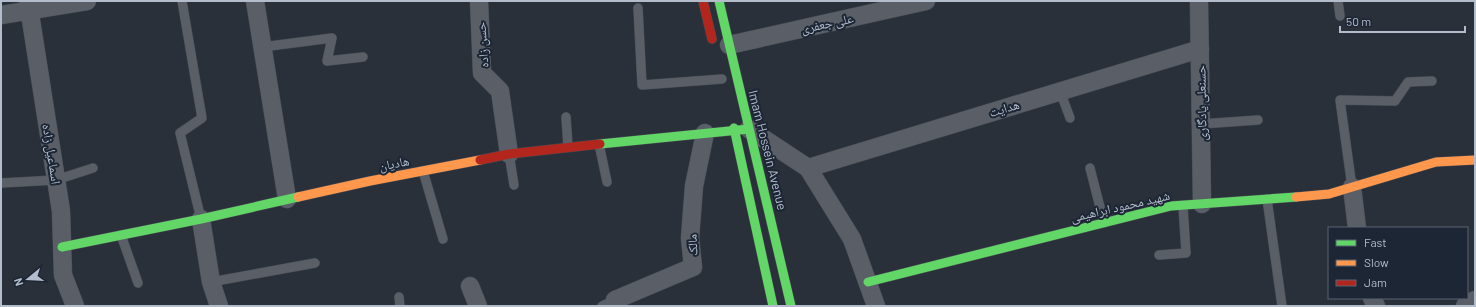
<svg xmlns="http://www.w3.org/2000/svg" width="1476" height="307" font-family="Barlow,'Noto Naskh Arabic',sans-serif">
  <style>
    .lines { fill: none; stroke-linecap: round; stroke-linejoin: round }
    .lane-casing { stroke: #464b52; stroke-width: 10 }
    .street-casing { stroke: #464b52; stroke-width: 19 }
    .fast-casing { stroke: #464b52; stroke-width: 10 }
    .slow-casing { stroke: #464b52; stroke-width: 10 }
    .jam-casing { stroke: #464b52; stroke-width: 10 }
    .lane { stroke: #5a5f67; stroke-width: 9 }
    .street { stroke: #5a5f67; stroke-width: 18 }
    .fast { stroke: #63d668; stroke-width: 9 }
    .slow { stroke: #ff974d; stroke-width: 9 }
    .jam { stroke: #b3261e; stroke-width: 9 }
    .labels { text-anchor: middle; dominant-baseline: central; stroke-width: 4; stroke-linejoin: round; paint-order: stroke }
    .street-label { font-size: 13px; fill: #b3bccb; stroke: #1c2635 }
  </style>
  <rect width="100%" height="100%" fill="#2a303a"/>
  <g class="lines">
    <!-- lane casing -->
    <g class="lane-casing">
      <g id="lane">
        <polyline points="182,1 202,118 180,133 201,219"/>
        <polyline points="1338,1 1340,16"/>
        <polyline points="638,8 642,85 722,79"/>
        <polyline points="262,47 332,38 327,61 363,57"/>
        <polyline points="1060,91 1070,118"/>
        <polyline points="566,117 568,147"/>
        <polyline points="1201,124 1258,120"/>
        <polyline points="599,144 607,182"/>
        <polyline points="509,154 514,185"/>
        <polyline points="1090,168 1104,223"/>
        <polyline points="423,171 443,239"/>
        <polyline points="1,183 56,180 93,168"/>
        <polyline points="1352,187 1340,100 1395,101 1408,82 1432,81"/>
        <polyline points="1267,199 1282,306"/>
        <polyline points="121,235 138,283"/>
        <polyline points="1159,255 1186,253 1183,206"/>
        <polyline points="211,282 315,263"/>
        <polyline points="399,297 400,306"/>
        <polyline points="602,306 615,300"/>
      </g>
    </g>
    <!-- street casing -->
    <g class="street-casing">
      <g id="street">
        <polyline points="28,1 61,211 63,275 75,306"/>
        <polyline points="255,1 287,199"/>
        <polyline points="479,1 482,73 500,91 509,154"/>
        <polyline points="1199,1 1202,204"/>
        <polyline points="1,15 87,1"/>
        <polyline points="729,45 926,1"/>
        <polyline points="749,129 808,168 852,239 876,306"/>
        <polyline points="808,168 1200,49"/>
        <polyline points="1352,187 1357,228"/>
        <polyline points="201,219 211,282 219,306"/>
        <polyline points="470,286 478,306"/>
        <polyline points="1372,298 1376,306"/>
        <polyline points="617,306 615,300 693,267 690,238 694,186 705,133"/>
        <polyline points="1465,306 1475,300"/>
      </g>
    </g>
    <!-- fast casing -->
    <g class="fast-casing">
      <g id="fast">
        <polyline points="719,1 791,306"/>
        <polyline points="734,128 773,306"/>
        <polyline points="600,144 749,129"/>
        <polyline points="62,247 201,219 298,197"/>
        <polyline points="868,282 1171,206 1296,197"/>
      </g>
    </g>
    <!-- slow casing -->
    <g class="slow-casing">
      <g id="slow">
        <polyline points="298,197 370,181 480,160"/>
        <polyline points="1296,197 1329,194 1436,162 1475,160"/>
      </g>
    </g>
    <!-- jam casing -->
    <g class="jam-casing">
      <g id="jam">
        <polyline points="703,1 712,39"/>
        <polyline points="480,160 509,154 600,144"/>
      </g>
    </g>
    <!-- lane -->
    <use href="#lane" class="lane"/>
    <!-- street -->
    <use href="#street" class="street"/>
    <!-- fast -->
    <use href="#fast" class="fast"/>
    <!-- slow -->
    <use href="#slow" class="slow"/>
    <!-- jam -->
    <use href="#jam" class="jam"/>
  </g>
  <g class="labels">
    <!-- street labels -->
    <g class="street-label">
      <text transform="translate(827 23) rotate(-12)">علی جعفری</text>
      <text transform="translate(482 45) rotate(-94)">حسن زاده</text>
      <text transform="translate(1201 103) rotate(-91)">حسنعلی یادگاری</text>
      <text transform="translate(1004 108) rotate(-17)">هدایت</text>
      <text transform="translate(768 150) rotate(76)">Imam Hossein Avenue</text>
      <text transform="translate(52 154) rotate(81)">اسماعیل زاده</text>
      <text transform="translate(394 163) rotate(-11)">هادیان</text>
      <text transform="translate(1120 206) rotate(-13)">شهید محمود ابراهیمی</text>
      <text transform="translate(692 245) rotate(-92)">مالک</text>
    </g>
  </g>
  <!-- border -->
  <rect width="1476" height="307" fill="none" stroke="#b3bccb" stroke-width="4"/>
  <!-- legend -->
  <rect x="1328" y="227" width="140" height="72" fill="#1c2635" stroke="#586271"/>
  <rect x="1336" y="240" width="20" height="6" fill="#63d668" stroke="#586271"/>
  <text x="1364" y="247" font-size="12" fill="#b3bccb">Fast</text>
  <rect x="1336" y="260" width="20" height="6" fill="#ff974d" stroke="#586271"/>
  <text x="1364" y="267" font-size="12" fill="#b3bccb">Slow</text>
  <rect x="1336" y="280" width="20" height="6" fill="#b3261e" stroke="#586271"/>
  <text x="1364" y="287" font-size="12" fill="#b3bccb">Jam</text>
  <!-- north arrow -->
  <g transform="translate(28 279) rotate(252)" stroke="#1c2635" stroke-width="3" paint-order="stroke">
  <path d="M0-3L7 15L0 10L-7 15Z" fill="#b3bccb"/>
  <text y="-6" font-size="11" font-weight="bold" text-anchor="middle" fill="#b3bccb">N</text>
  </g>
  <!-- scale -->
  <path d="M1340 26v6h125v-6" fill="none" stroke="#b3bccb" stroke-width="2"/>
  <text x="1346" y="26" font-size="12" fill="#b3bccb" stroke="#1c2635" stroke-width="3" paint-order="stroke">50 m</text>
</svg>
